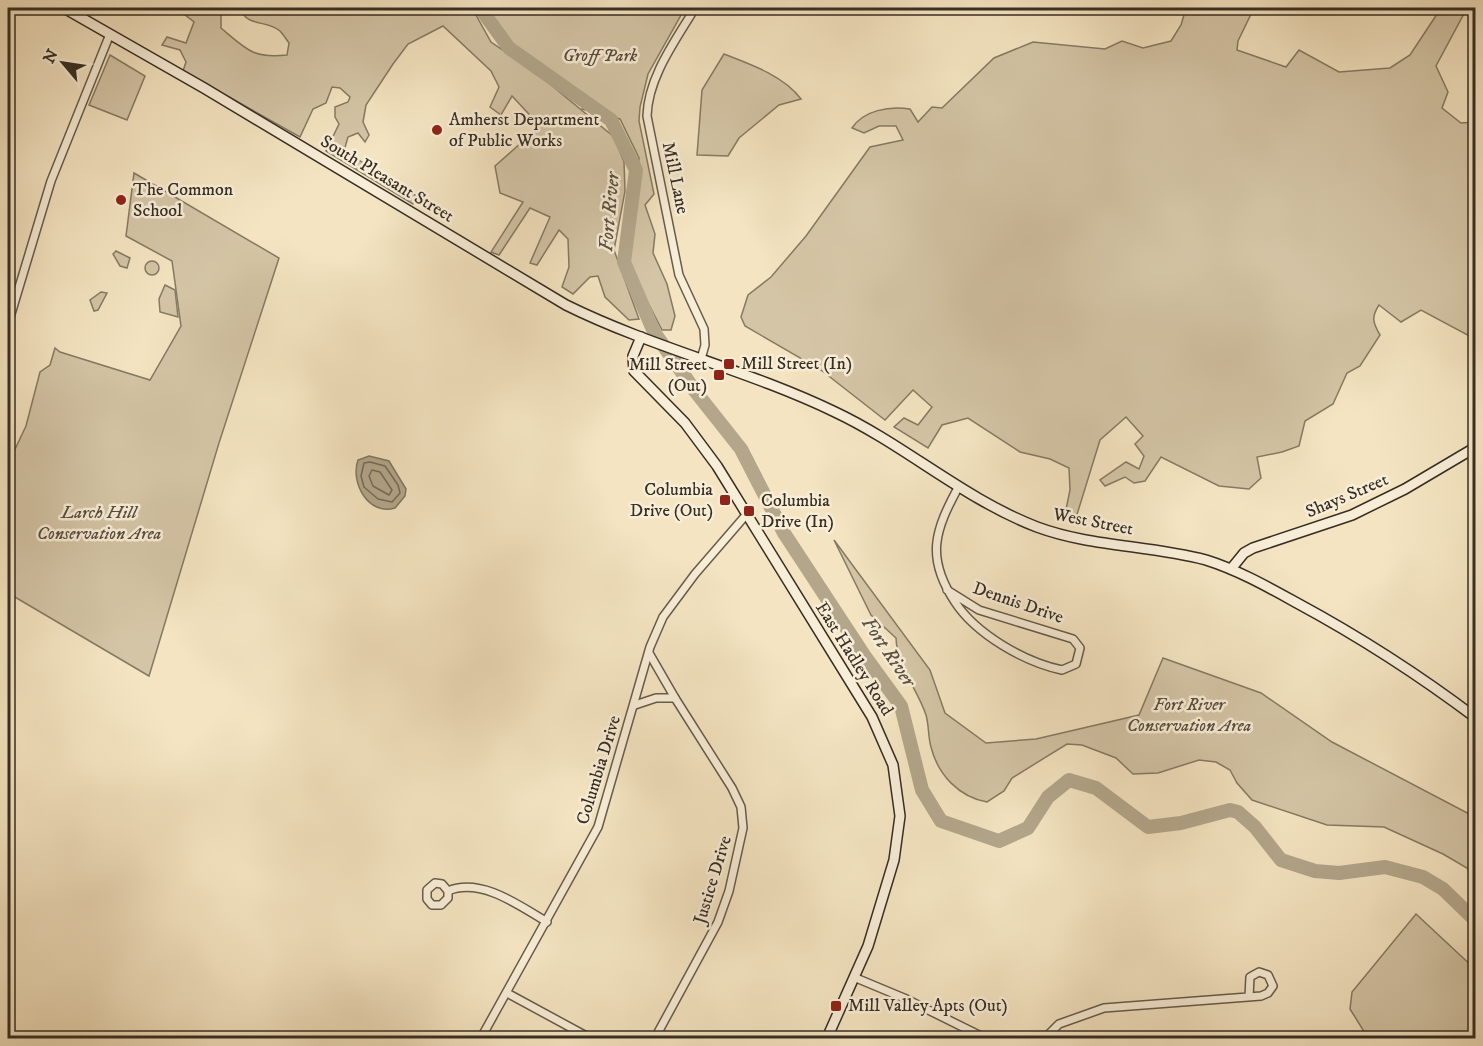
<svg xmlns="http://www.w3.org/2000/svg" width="1483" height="1046" font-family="'IM FELL DW Pica',serif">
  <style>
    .green { fill: #d4c5a6; stroke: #857a64; stroke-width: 1.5 }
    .water { fill: #b3a68b; stroke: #817661; stroke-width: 1.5 }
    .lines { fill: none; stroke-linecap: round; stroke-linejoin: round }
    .shore { stroke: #746a57; stroke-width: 1.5 }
    .river { stroke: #b3a68b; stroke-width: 14 }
    .street-casing { stroke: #665c4a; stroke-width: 10 }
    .secondary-casing { stroke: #362e23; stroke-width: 12 }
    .street { stroke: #f8edd7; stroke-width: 7 }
    .secondary { stroke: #f8edd7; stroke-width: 9 }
    .poi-dot { fill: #8f2418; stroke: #f8edd7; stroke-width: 2 }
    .labels { text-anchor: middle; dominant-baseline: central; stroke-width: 5; stroke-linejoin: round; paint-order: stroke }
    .park-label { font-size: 18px; font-style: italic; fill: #564c3d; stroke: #f8edd7 }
    .poi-label { font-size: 18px; fill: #362e23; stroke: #f8edd7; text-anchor: start }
    .street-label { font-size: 18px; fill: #362e23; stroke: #f8edd7 }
    .water-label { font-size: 20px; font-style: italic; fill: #5c5242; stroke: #f8edd7 }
  </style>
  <rect width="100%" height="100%" fill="#f4e4c1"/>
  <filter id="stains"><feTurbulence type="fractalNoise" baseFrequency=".00333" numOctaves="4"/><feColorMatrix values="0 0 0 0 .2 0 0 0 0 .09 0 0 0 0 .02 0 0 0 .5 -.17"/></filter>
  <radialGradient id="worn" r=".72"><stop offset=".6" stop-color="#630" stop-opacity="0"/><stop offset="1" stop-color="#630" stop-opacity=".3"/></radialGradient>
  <!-- green -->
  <g class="green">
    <path d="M183,8H221V28C246,49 253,59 287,55L289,43C286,39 283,34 280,31C266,19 247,28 240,8H472L491,42L539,75L614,137L624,162L625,191L614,250L639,319L629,320L605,297L598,276L590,277L573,294L562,287L569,267L568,239L559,230L537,265L530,263L550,217L530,208L499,255L491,252L523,202L500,193L495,166L540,126L512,96L501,115L490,107L499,87L491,71L443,26L408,44L393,64L366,105L363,122L369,135L365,142L358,133L348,137L344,151L418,197L413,204L326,151L339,124L335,117V107L348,102L350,97L340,88L332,87L326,103L313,109L300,137L183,71L186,62L180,50L162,45L167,37L186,43L194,22L184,14Z"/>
    <polygon points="475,8 685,8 648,74 640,107 639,121 654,194 645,205 655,234 653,253 667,284 675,316 671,330 662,330 627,262 639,158 620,119 582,109 585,104 508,49 490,31"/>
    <path d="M1186,8H1254L1238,41L1237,50L1286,67L1299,50L1339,72L1390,68L1410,55L1441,8H1467L1436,66L1448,92L1442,108L1461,123L1475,122V339L1421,310L1401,322L1379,305C1371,317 1373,323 1380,335L1360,366L1347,373L1333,404L1305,421L1299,446L1282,452L1257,457L1261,478L1249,489L1219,486L1161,457L1145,481L1134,483L1125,477L1105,486L1100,480L1126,462L1139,469L1144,456L1135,444L1143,436L1126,417L1100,440L1075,521L1064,519L1070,490L1069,468L1050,459L1020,452L968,418L942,425L928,448L894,427L904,418L918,425L932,407L913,390L885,420L821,370L745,326L741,317L748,295L771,277L806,236L870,147L903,140L896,126H879L864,133L852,128C864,110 889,106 910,109L918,122L932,107L942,108L994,58L1033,42L1105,49L1122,41L1143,48L1171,41L1181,25Z"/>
    <path d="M724,54C750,64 784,76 801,99L779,105L739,138L728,156L697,155L702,90Z"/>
    <polygon points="110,55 145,76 127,120 89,105"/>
    <polygon points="134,173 279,258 219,443 149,676 8,593 8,508 14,488 8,484 8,464 26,426 40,372 50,365 55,348 60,352 150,380 181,326 172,261 126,236"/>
    <polygon points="116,251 130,258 127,268 120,266 113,254"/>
    <circle cx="152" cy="268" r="7"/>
    <polygon points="165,285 175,290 178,317 160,312 159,299"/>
    <polygon points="101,292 107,293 98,310 94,311 90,300"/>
    <path d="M834,540L930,670L945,713L986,743L1036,739L1139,715L1163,658L1261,693L1332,742L1475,817V880L1467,868L1443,854L1384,827L1327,825L1252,800L1237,783L1230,770L1216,762L1199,760L1158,773L1133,774L1116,758L1082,745L1067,744L1012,778L1004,791L987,802C959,797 938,775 931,747C928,737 929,725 926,715C917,688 897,667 896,638L871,615Z"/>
    <polygon points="1416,914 1475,969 1475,1038 1368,1038 1350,1009 1352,992"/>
  </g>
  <!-- water -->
  <path class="water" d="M369,456L389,461L406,489L405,496L395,508C368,516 350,482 358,460Z"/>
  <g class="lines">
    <!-- shore -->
    <g class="shore">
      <polygon points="370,462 385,466 398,485 400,493 392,502 378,499 364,487 361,476 364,463"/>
      <polygon points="372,470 380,472 392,490 389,495 373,486 369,476"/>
    </g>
    <!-- river -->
    <polyline class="river" points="480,8 509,48 611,120 636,170 624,262 654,332 695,391 741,449 784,533 864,655 901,706 922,790 941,821 999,841 1028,828 1048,797 1069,780 1096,788 1148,827 1181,823 1230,810 1238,812 1255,827 1281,860 1315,871 1339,873 1385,867 1423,877 1443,889 1476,921"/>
    <!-- street casing -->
    <g class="street-casing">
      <g id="street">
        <path d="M695,8C676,40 648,77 647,116L679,275L704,329L705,345L701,359"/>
        <polyline points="8,324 51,181 110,34"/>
        <path d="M947,590L979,610L1073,639L1080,648L1076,664L1062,670C1024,662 976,634 955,602C925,557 935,530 959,486"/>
        <polyline points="649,653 675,698"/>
        <polyline points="635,705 656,698 675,698 732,788 741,807 743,828 729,891 718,922 655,1038"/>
        <path d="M448,891V898L441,905H432L427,899V890L435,883L442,884L448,891C481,877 520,906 547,922"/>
        <polyline points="856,978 904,998 985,1038"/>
        <polyline points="507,993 590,1038"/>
        <polyline points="481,1038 598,827 650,647 663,617 695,574 746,515"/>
        <polyline points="1045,1038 1059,1024 1104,1008 1261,996 1268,993 1273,986 1268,975 1259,972 1250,977 1249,997"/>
      </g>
    </g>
    <!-- secondary casing -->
    <g class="secondary-casing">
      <g id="secondary">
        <path d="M64,8L204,88L566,305C653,348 748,370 835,412C905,445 964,499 1037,527C1091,547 1150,545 1206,560C1238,570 1268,587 1297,603C1360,637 1419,675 1476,718"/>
        <polyline points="641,337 633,356 634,371 685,423 717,466 872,717 893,765 900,816 894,860 868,946 827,1038"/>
        <polyline points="1231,569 1244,553 1253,548 1352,515 1405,489 1476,447"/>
      </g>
    </g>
    <!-- street -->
    <use href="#street" class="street"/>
    <!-- secondary -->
    <use href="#secondary" class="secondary"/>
  </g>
  <!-- markers -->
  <g class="poi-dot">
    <circle cx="437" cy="130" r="6"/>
    <circle cx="121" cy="200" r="6"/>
    <rect x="723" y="358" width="12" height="12" rx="3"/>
    <rect x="713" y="369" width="12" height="12" rx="3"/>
    <rect x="719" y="494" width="12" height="12" rx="3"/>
    <rect x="743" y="505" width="12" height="12" rx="3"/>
    <rect x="830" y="1000" width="12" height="12" rx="3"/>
  </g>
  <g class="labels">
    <!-- park labels -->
    <g class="park-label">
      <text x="600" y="56">Groff Park</text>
      <text x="99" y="513">Larch Hill<tspan x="99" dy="21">Conservation Area</tspan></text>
      <text x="1189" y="705">Fort River<tspan x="1189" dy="21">Conservation Area</tspan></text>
    </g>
    <!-- poi labels -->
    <g class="poi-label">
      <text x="449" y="120">Amherst Department<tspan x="449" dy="21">of Public Works</tspan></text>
      <text x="133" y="190">The Common<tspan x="133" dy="21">School</tspan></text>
      <text x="741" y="364">Mill Street (In)</text>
      <text x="707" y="365" text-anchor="end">Mill Street<tspan x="707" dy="21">(Out)</tspan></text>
      <text x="713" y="490" text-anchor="end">Columbia<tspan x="713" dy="21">Drive (Out)</tspan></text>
      <text x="761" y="501">Columbia<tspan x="761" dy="21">Drive (In)</tspan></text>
      <text x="848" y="1006">Mill Valley Apts (Out)</text>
    </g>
    <!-- street labels -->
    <g class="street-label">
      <text transform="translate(675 178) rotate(78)">Mill Lane</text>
      <text transform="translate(387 179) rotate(31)">South Pleasant Street</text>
      <text transform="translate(1347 496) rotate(-23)">Shays Street</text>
      <text transform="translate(1093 522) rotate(11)">West Street</text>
      <text transform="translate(1018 603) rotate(19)">Dennis Drive</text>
      <text transform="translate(854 659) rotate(58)">East Hadley Road</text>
      <text transform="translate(599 770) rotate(-73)">Columbia Drive</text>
      <text transform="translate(713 880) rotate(-73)">Justice Drive</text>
    </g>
    <!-- water labels -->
    <g class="water-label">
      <text transform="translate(610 212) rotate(-85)">Fort River</text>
      <text transform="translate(888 652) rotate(56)">Fort River</text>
    </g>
  </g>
  <!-- margin -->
  <rect width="1483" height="1046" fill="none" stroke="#f4e4c1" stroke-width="30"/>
  <rect x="9" y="9" width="1465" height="1028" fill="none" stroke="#362e23" stroke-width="3"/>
  <rect x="15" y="15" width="1453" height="1016" fill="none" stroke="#362e23" stroke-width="1.5"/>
  <!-- north arrow -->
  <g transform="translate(63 63) rotate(299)" stroke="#f8edd7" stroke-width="4.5" paint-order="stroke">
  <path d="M0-4.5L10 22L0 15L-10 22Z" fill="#362e23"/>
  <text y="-9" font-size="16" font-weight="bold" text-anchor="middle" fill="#362e23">N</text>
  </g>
  <rect width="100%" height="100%" filter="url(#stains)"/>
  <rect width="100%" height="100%" fill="url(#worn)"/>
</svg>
